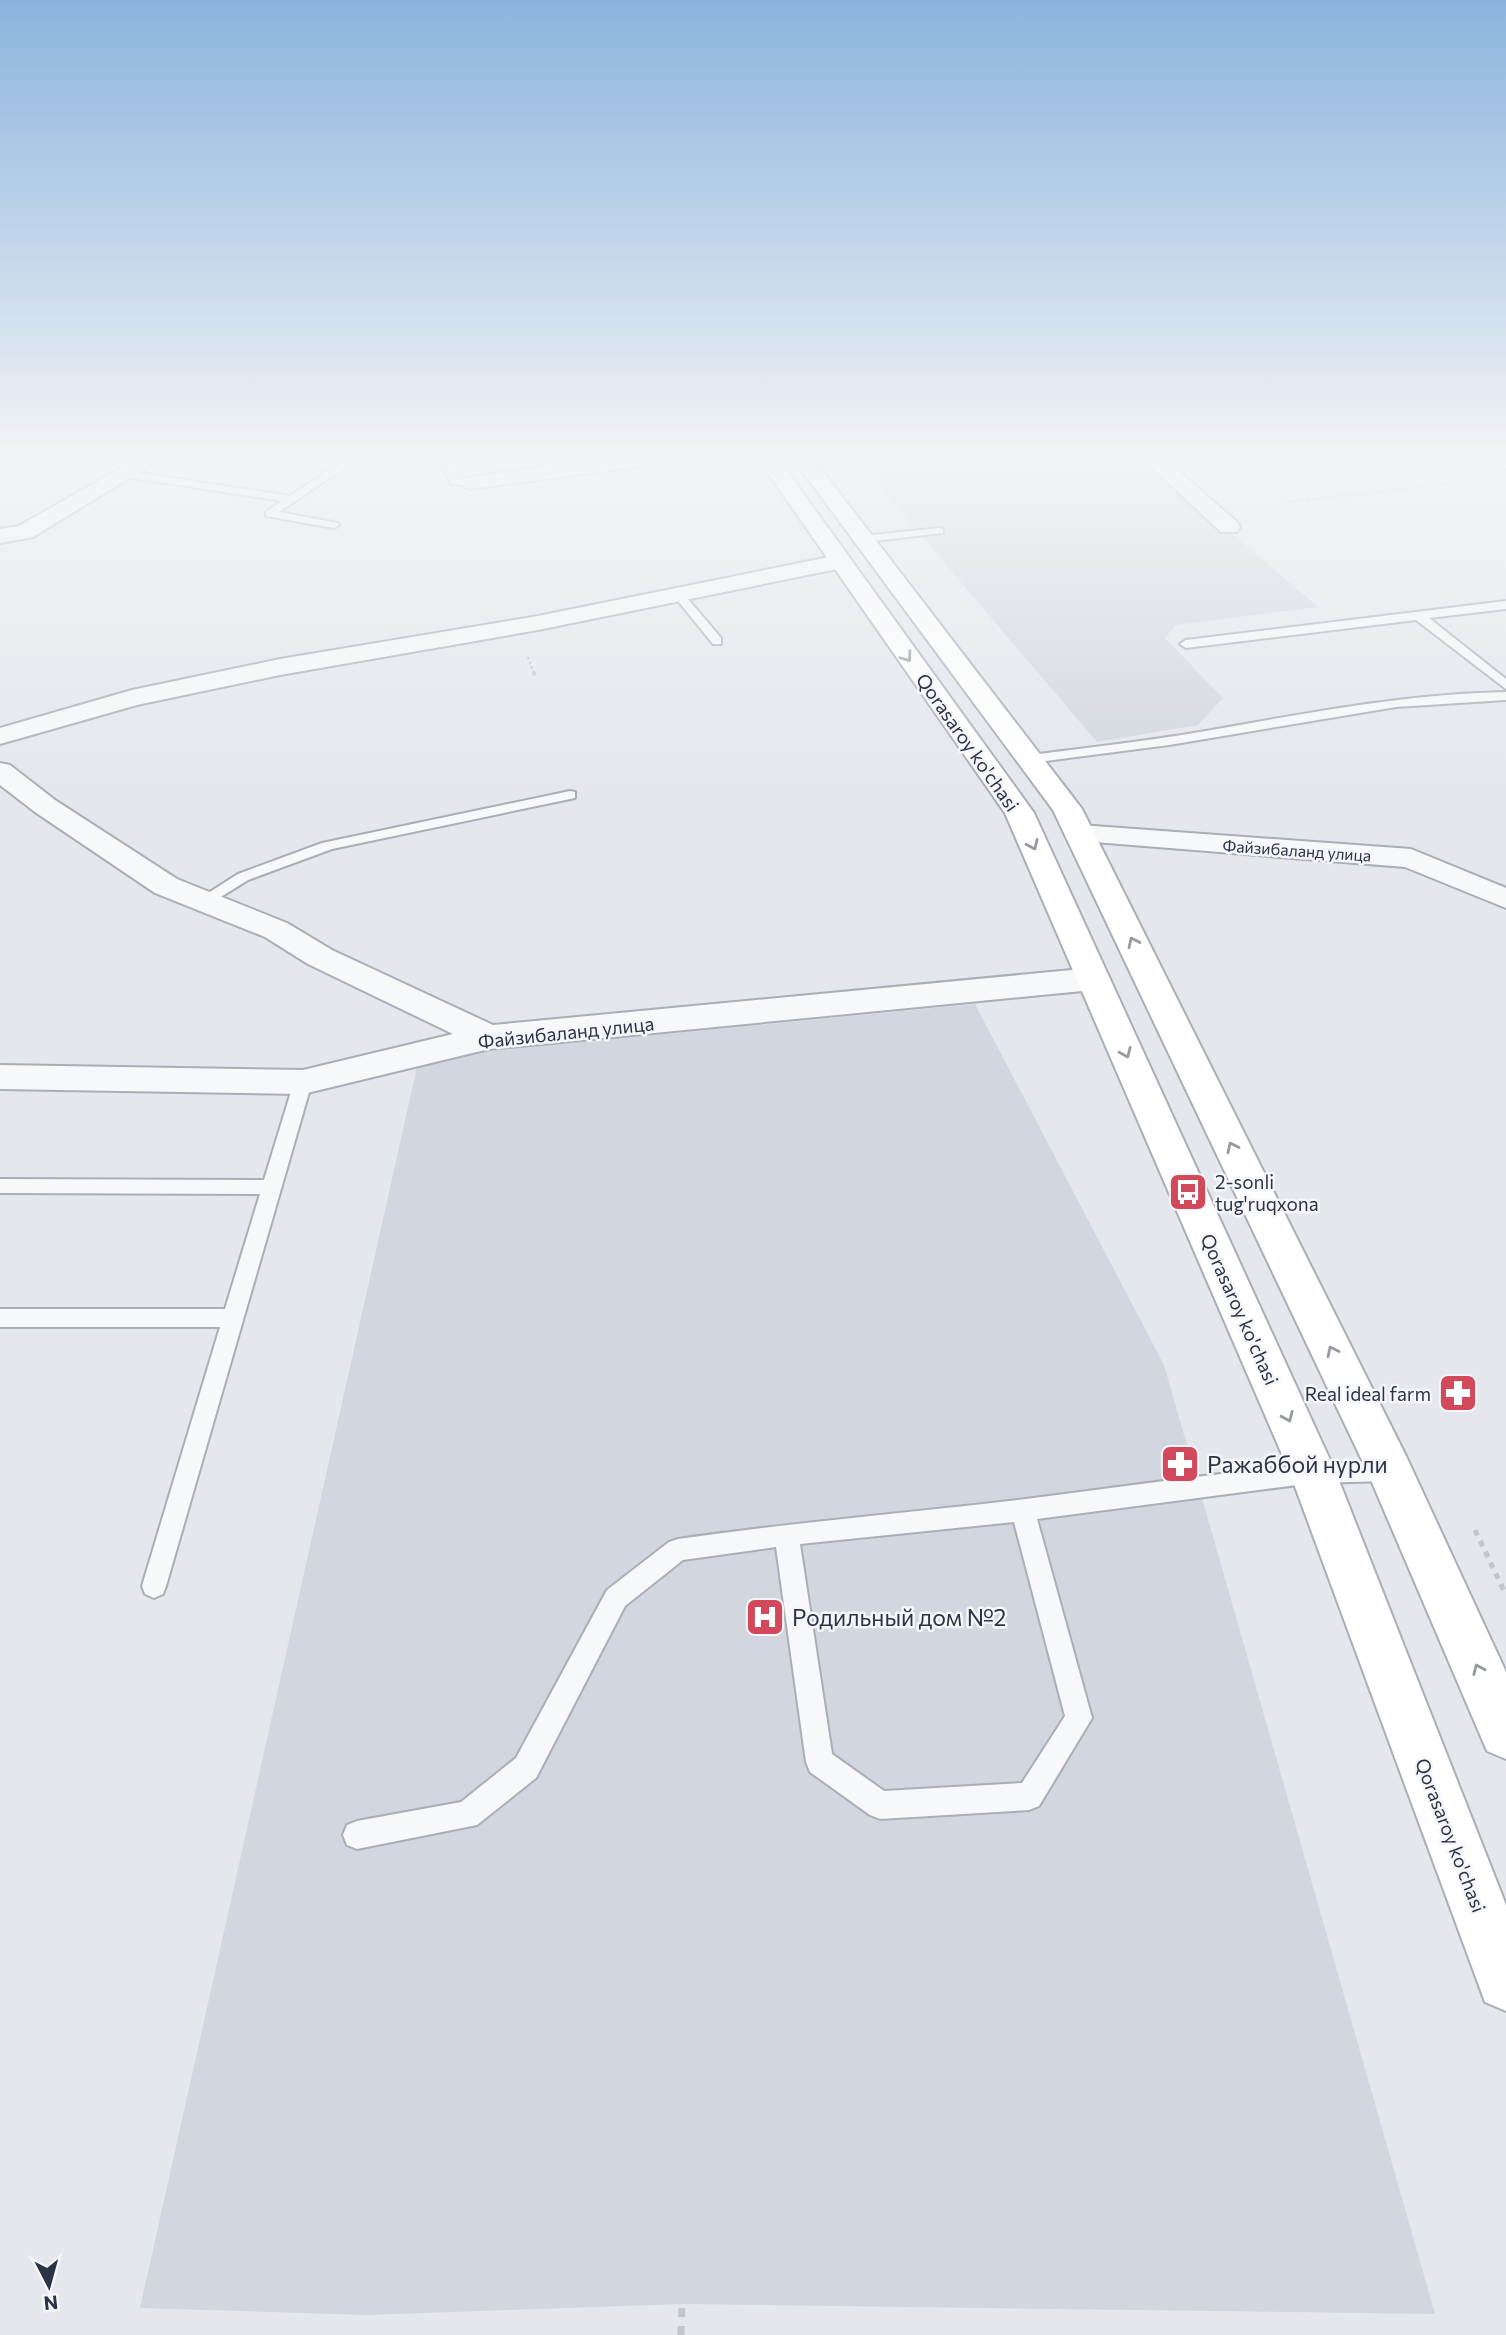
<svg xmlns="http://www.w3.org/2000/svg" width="1506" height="2335" font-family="Commissioner,sans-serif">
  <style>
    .built { fill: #d2d6de }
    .green { fill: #c9d6c5 }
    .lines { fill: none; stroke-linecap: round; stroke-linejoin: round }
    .lane-casing { stroke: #a9aeb7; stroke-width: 4 }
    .street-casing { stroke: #a9aeb7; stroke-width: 4 }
    .secondary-casing { stroke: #a9aeb7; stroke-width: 4 }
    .path-far3 { stroke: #c2c5cb; stroke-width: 2.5; stroke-dasharray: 2.5 2.5; stroke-linecap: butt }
    .path-far2 { stroke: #c2c5cb; stroke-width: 3.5; stroke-dasharray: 3.5 3.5; stroke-linecap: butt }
    .path-far1 { stroke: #c2c5cb; stroke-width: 5; stroke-dasharray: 6 6; stroke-linecap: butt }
    .path { stroke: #c2c5cb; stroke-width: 7; stroke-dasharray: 9 9; stroke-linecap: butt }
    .lane { fill: #f7f8fa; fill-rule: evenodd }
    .street { fill: #f7f8fa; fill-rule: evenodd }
    .secondary { fill: #fff; fill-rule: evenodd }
    .oneway { stroke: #959aa2 }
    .labels { text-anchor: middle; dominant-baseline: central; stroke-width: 5; stroke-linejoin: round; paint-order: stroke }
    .far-street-label { font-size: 16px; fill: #2b3445; stroke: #f4f6f9 }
    .street-label { font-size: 19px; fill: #2b3445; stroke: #f4f6f9 }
    .poi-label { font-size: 19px; fill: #2b3445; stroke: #f4f6f9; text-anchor: start }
    .near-poi-label { font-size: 23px; fill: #2b3445; stroke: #f4f6f9; text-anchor: start }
  </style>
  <rect width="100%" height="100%" fill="#e4e7ec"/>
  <!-- built -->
  <g class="built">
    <polygon points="857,460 1146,460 1318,607 1176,625 1165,638 1223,698 1198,725 1097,742"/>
    <polygon points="975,1004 1164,1365 1435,2314 682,2304 367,2315 140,2308 419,1058"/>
  </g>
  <!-- green -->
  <path class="green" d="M1059,460H1118L1137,476L1136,480C1107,497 1081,479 1059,460Z"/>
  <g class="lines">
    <!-- lane casing -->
    <g class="lane-casing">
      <g id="lane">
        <polygon points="344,460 356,460 279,512 338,523 339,525 334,528 266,516 266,512 282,501 127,477 122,474 127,471 290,496"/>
        <polygon points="440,460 450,460 459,479 476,483 471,486 451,484"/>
        <polygon points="939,528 943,529 943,533 864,542 859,539 864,536"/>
        <polygon points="674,592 682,592 721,638 721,644 713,644 674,596"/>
        <polygon points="1506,601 1506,609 1429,618 1506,679 1506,689 1416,620 1186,648 1180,644 1186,640"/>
        <path d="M1506,692V700L1396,707L1169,745L1030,763L1023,759L1030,755C1085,748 1140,742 1194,733C1298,715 1400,694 1506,692Z"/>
        <polygon points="570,791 575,792 575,798 332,849 248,880 208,905 196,905 194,902 238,874 322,843"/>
        <polygon points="303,1076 309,1078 312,1082 166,1586 163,1594 154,1598 145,1594 142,1586 220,1327 0,1327 0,1309 225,1309 260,1194 0,1193 0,1179 264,1180 294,1082 297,1078"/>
        <path d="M1390,1461L1398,1464L1402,1471L1398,1478L1390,1481L1313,1483L1037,1519L1092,1718L1039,1806L1029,1810L880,1819L870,1815L810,1772L806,1762L776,1547L683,1560L625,1606L536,1778L477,1825L357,1849L347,1845L343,1835L347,1825L357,1821L461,1802L516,1758L607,1590L669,1542L678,1539C794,1522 910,1513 1026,1499C1147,1484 1268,1464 1390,1461ZM1014,1522L1065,1716L1022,1783L884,1791L832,1754L800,1544Z"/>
      </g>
    </g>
    <!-- street casing -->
    <g class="street-casing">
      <g id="street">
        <polygon points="135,460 159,460 33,537 0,543 0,529 19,526"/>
        <polygon points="596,460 650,460 647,464 640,466 471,489 464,487 461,483 464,479 471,477"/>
        <polygon points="1144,460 1166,460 1237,522 1240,527 1237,532 1221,532"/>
        <polygon points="1492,460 1506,460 1506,468 1495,464"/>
        <polygon points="839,555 847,557 850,562 847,567 538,630 280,675 137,705 0,744 0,728 132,690 280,659 538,616"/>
        <polygon points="0,763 10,765 55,800 177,879 287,923 332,950 493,1025 1093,968 1105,971 1110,979 1105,987 1093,990 489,1049 303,1094 0,1089 0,1065 303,1070 453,1034 308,964 265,937 155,893 35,812 0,785"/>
        <polygon points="1080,825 1411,849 1506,888 1506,908 1405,867 1070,840 1065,834 1070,828"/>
      </g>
    </g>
    <!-- secondary casing -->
    <g class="secondary-casing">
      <g id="secondary">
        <polygon points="759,460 779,460 1034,813 1336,1473 1506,1905 1506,2011 1485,2002 1290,1473 1005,813"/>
        <polygon points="794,460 814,460 1082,809 1406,1456 1506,1672 1506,1759 1487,1751 1368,1473 1053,810"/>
      </g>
    </g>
    <!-- path-far3 -->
    <g class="path-far3">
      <polyline points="1287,502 1474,481"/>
      <polyline points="528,657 534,674"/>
    </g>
    <!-- path-far2 -->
    <polyline class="path-far2" points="534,672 535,676"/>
    <!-- path-far1 -->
    <polyline class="path-far1" points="1475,1530 1506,1595"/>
    <!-- path -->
    <polyline class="path" points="681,2335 682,2304"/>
    <!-- lane -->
    <use href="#lane" class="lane"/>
    <!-- street -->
    <use href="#street" class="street"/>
    <!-- secondary -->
    <use href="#secondary" class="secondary"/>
  </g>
  <!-- one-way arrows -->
  <defs><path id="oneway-chevron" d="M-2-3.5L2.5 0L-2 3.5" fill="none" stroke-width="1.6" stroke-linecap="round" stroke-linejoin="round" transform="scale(1.75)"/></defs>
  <g class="oneway">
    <use href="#oneway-chevron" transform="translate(907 657) rotate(54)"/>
    <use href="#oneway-chevron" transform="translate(1033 845) rotate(66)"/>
    <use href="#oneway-chevron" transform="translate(1133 942) rotate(-116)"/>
    <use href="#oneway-chevron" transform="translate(1126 1053) rotate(66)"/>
    <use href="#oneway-chevron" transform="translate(1232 1147) rotate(-116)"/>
    <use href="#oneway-chevron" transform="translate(1332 1351) rotate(-116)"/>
    <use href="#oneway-chevron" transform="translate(1288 1417) rotate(66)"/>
    <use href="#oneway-chevron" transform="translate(1478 1669) rotate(-114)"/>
  </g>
  <!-- sky -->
  <linearGradient id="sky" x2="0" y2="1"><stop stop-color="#8bb4dd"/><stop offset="0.58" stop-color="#f3f4f6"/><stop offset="1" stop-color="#f3f4f6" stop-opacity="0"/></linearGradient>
  <rect width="1506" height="787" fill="url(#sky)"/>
  <!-- icons -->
  <defs>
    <g id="bus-square" transform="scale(2.0125)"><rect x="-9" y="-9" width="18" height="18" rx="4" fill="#d1495b" stroke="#f4f6f9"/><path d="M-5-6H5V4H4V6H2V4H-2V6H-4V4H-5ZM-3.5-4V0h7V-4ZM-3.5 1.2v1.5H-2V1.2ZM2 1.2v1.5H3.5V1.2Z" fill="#fff"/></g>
    <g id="pharmacy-square" transform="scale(2.0125)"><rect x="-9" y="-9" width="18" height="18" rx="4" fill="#d1495b" stroke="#f4f6f9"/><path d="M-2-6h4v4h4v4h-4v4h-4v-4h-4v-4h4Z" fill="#fff"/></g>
    <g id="hospital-square" transform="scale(2.0125)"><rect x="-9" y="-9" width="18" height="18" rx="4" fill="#d1495b" stroke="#f4f6f9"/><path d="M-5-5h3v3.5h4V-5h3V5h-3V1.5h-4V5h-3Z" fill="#fff"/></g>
  </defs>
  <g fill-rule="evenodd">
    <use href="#bus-square" x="1188" y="1192"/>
    <use href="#pharmacy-square" x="1458" y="1393"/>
    <use href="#pharmacy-square" x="1180" y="1464"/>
    <use href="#hospital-square" x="765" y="1617"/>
  </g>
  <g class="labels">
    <!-- far-street labels -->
    <g class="far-street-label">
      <text transform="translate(1297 850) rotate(4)">Файзибаланд улица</text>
    </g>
    <!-- street labels -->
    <g class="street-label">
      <text transform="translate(968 742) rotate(55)">Qorasaroy ko'chasi</text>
      <text transform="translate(566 1032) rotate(-6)">Файзибаланд улица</text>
      <text transform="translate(1240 1309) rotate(66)">Qorasaroy ko'chasi</text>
      <text transform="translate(1451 1835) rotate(69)">Qorasaroy ko'chasi</text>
    </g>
    <!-- poi labels -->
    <g class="poi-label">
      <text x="1215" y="1181">2-sonli<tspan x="1215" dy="22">tug'ruqxona</tspan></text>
      <text x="1431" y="1393" text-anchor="end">Real ideal farm</text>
    </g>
    <!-- near-poi labels -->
    <g class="near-poi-label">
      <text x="1207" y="1464">Ражаббой нурли</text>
      <text x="792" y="1617">Родильный дом №2</text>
    </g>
  </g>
  <!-- north arrow -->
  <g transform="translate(49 2286) rotate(174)" stroke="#f4f6f9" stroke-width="5" paint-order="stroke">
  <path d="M0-5L12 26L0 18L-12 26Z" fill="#2b3445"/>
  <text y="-10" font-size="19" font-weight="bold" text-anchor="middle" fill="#2b3445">N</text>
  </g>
</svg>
